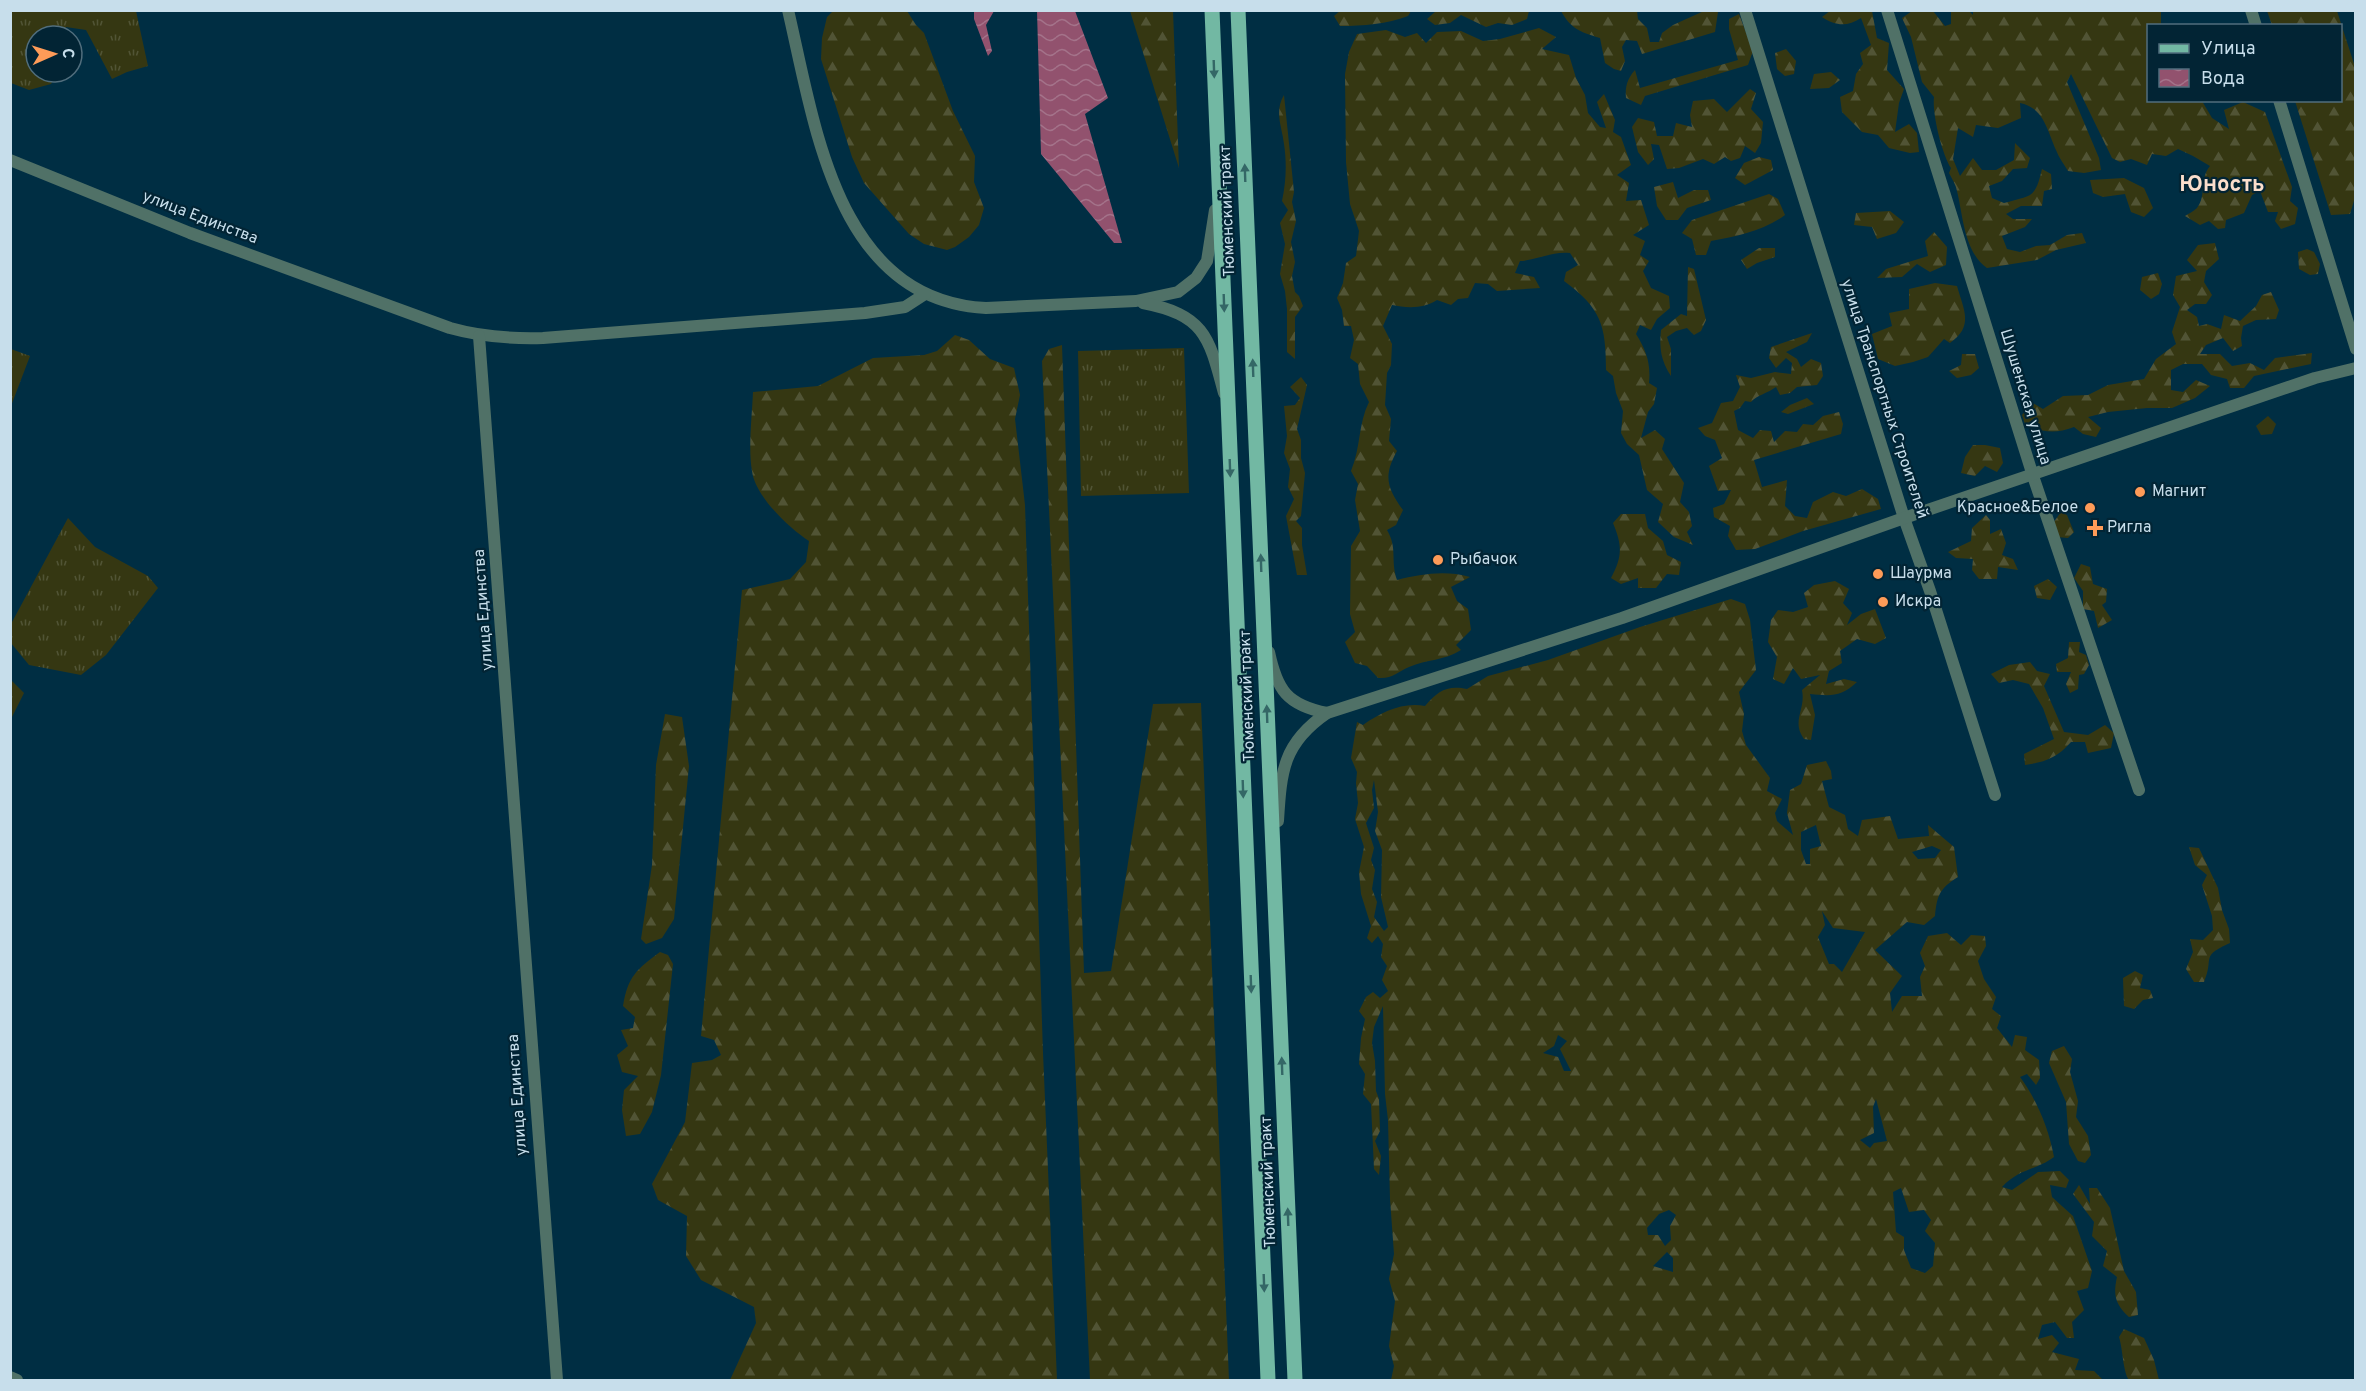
<svg xmlns="http://www.w3.org/2000/svg" width="2366" height="1391" font-family="Overpass,sans-serif">
  <style>
    .grass { fill: url(#grass-tufts) }
    .forest { fill: url(#forest-firs); fill-rule: evenodd }
    .water { fill: url(#water-waves) }
    .lines { fill: none; stroke-linecap: round; stroke-linejoin: round }
    .minor { stroke: #507167; stroke-width: 12 }
    .tertiary { stroke: #507167; stroke-width: 12 }
    .primary { stroke: #72b8a3; stroke-width: 15 }
    .oneway { fill: #346766 }
    .poi-dot { fill: #fe9b58; stroke: #022434; stroke-width: 2 }
    .labels { text-anchor: middle; dominant-baseline: central; stroke-width: 4.5; stroke-linejoin: round; paint-order: stroke }
    .street-label { font-size: 16px; fill: #c7deeb; stroke: #022434 }
    .poi-label { font-size: 16px; fill: #c7deeb; stroke: #022434; text-anchor: start }
    .district-label { font-size: 22px; font-weight: bold; fill: #fbdecc; stroke: #022434 }
  </style>
  <defs>
    <pattern id="grass-tufts" width="24" height="20" patternUnits="userSpaceOnUse" patternTransform="scale(1.5)"><rect width="24" height="20" fill="#353712"/><path d="M3 7l-1-3M5 7V3M7 7l1-3M15 17l-1-3M17 17v-4M19 17l1-3" fill="none" stroke="#515435"/></pattern>
    <pattern id="forest-firs" width="22" height="20" patternUnits="userSpaceOnUse" patternTransform="scale(1.5)"><rect width="22" height="20" fill="#353712"/><path d="M5 1l3.5 6h-7zM16 11l3.5 6h-7z" fill="#515435"/></pattern>
    <pattern id="water-waves" width="16" height="10" patternUnits="userSpaceOnUse" patternTransform="scale(1.5)"><rect width="16" height="10" fill="#92526e"/><path d="M0 5q4-4 8 0t8 0" fill="none" stroke="#a4738a"/></pattern>
  </defs>
  <rect width="100%" height="100%" fill="#002e43"/>
  <!-- grass -->
  <g class="grass">
    <polygon points="10,11 136,11 148,66 127,72 112,79 86,30 66,27 65,36 36,36 36,72 58,72 51,84 29,90 11,83"/>
    <polygon points="1184,348 1189,493 1081,496 1078,351"/>
    <polygon points="11,349 30,356 11,406"/>
    <polygon points="68,518 95,547 148,576 158,588 106,655 81,675 29,665 11,643 11,624"/>
    <polygon points="11,680 24,693 11,719"/>
  </g>
  <!-- forest -->
  <g class="forest">
    <polygon points="834,10 907,11 916,25 924,33 953,111 975,156 974,182 984,208 979,225 969,237 955,247 947,250 924,244 909,234 864,183 852,157 821,59 822,38 827,17"/>
    <path d="M1341,10H1411V11L1408,16C1387,24 1363,26 1340,26L1334,16Z"/>
    <path d="M1973,10L2161,11V25L2148,26V100L2202,101L2212,118L2229,129L2224,110L2243,102L2265,112L2292,187L2290,201L2298,208L2295,224L2281,229L2275,221L2278,212H2268L2260,191L2252,195L2244,213L2226,220L2225,228L2218,229L2209,221L2200,225L2185,216C2188,214 2194,211 2197,208C2207,195 2199,179 2210,166L2193,156L2178,149L2166,156L2152,154L2147,165L2131,159L2120,162L2112,158L2071,74L2067,82L2099,158L2101,170L2084,173L2068,171C2064,164 2059,158 2056,150C2047,130 2044,108 2020,103L2021,118L1998,128L1976,125L1973,137L1958,128L1953,159L1960,176L1973,158L1982,170H1996L2014,160L2015,143L2030,158L2027,168L2013,169L2002,181L1989,186L1992,198L2004,203C2032,195 2035,199 2042,169L2051,174L2052,189L2044,191L2042,206H2021L2006,214L2013,219H2032L2025,227L2002,236L2007,249L2020,252L2036,246L2050,245L2067,235L2082,233L2086,243L2056,250L2037,260L1987,268C1964,252 1963,215 1957,191C1956,185 1952,179 1949,173L1951,168C1942,154 1932,114 1934,97L1922,82L1911,37L1902,18L1912,11H1933L1945,26L1951,24V11H1969L1973,15Z"/>
    <polygon points="1130,11 1173,11 1179,168"/>
    <polygon points="1436,11 1436,10 1529,11 1527,19 1512,25 1498,23 1486,27 1461,15 1450,23 1435,25 1427,19"/>
    <path d="M1561,11H1637L1638,19L1647,28L1650,42H1659L1662,33L1673,25L1704,11L1718,12L1715,32L1642,54L1637,41L1626,40L1622,47L1625,61L1621,71L1614,69L1605,63L1600,38C1580,32 1571,29 1561,11Z"/>
    <path d="M1872,11L1877,38L1889,43L1887,70L1904,89L1899,103L1895,132L1909,124L1917,133L1919,152L1910,153L1889,148L1878,135L1862,132L1842,112L1840,97L1853,91L1856,74L1863,64L1860,53L1871,45L1861,18C1847,27 1836,26 1822,17L1830,11Z"/>
    <polygon points="2267,11 2337,11 2355,67 2356,194 2350,214 2331,215 2295,101 2340,100 2340,26 2272,25"/>
    <path d="M1739,14L1753,51L1748,65L1645,96L1641,105L1626,98C1625,87 1627,79 1635,70L1640,88L1738,60L1729,29V19Z"/>
    <path d="M1539,28L1556,37L1542,49L1569,55L1576,78L1585,95L1588,113L1600,127L1606,128L1597,102L1604,94L1615,120L1613,132L1621,137L1631,165L1617,175L1629,183L1626,201L1641,200L1649,225L1633,235L1645,241L1640,255L1649,261L1643,271L1651,288L1669,296L1670,308L1657,319L1651,330L1640,325L1636,334C1646,350 1651,363 1649,383L1657,388L1654,404L1648,412L1641,438L1655,430L1665,439L1662,449L1684,483L1680,502L1689,512L1692,526L1687,532L1693,545L1674,537L1658,522L1663,504L1647,490L1639,455L1627,444L1621,433L1623,411L1616,393L1613,376L1606,370C1606,325 1601,308 1564,281L1566,272L1578,265L1570,253C1552,251 1538,260 1520,261L1515,273L1534,277L1540,288L1497,291L1488,284L1475,283L1468,298L1458,299L1451,305L1437,300C1424,309 1406,308 1392,305L1383,326L1392,344L1391,365L1387,373L1385,405L1391,419L1389,441L1397,451C1383,476 1387,488 1403,510L1396,525L1387,530C1398,549 1390,559 1397,580C1421,574 1445,570 1470,577L1451,587L1457,601L1468,609L1471,630L1456,645L1461,650C1444,661 1427,659 1409,667C1397,672 1393,679 1378,678L1367,666L1355,663L1345,642L1355,632L1350,614L1351,546L1360,531L1355,500L1358,484L1351,471C1361,447 1358,424 1369,402L1360,384L1358,364L1350,358L1354,340L1351,326H1344L1342,310L1337,298L1343,283L1346,263L1356,256L1359,231L1350,204L1346,162L1345,74L1349,52L1357,34L1386,30L1405,37L1417,33L1426,43L1437,32L1461,31L1483,41L1500,39Z"/>
    <polygon points="1786,49 1796,61 1794,74 1785,76 1777,69 1775,53"/>
    <polygon points="1831,72 1840,80 1829,88 1810,89 1814,74"/>
    <polygon points="1750,89 1756,93 1751,109 1763,122 1761,143 1755,153 1745,146 1740,158 1731,161 1725,157 1714,164 1703,159 1679,168 1667,169 1659,145 1651,144 1654,159 1648,165 1638,152 1632,127 1638,118 1654,122 1657,136 1673,136 1676,123 1692,127 1690,115 1693,101 1714,99 1727,112"/>
    <path d="M1284,95L1294,192L1292,202L1296,221L1291,242L1295,262L1292,276L1295,292L1299,296L1303,306L1295,317V359L1287,352V309L1285,291L1280,274L1285,244L1280,223L1288,210L1282,201C1286,182 1287,164 1284,144C1282,126 1274,112 1284,95Z"/>
    <polygon points="1759,157 1771,160 1773,170 1745,185 1735,178 1744,163"/>
    <polygon points="2124,178 2144,188 2153,208 2144,217 2131,212 2125,194 2103,197 2093,193 2090,180"/>
    <polygon points="1673,182 1678,198 1694,190 1708,190 1711,200 1687,208 1678,220 1666,220 1657,206 1654,187"/>
    <path d="M1769,194L1778,199L1785,215C1763,231 1737,236 1711,241L1706,255H1696L1692,239L1682,233L1692,220Z"/>
    <polygon points="1890,211 1904,222 1896,233 1877,239 1872,227 1854,225 1856,213"/>
    <polygon points="1934,232 1947,247 1946,265 1930,272 1917,264 1902,277 1877,278 1886,269 1928,256 1925,241"/>
    <path d="M2215,243L2219,259L2206,271L2204,282L2212,295L2206,304H2195L2187,310L2197,317L2199,326L2207,324L2221,329L2224,315L2240,321L2256,306L2262,295L2271,292L2279,310L2276,319L2256,320L2243,326L2241,338L2242,346L2233,351L2223,338L2206,345L2200,354H2220L2232,366L2250,363L2264,370L2275,358L2312,353L2311,364L2254,376L2244,388H2230L2227,379L2211,375L2202,364H2183L2171,370V390L2183,392L2196,380L2210,386L2195,398L2172,408H2147L2108,412L2088,417L2101,428L2096,437L2083,434L2074,427C2055,434 2044,433 2025,424L2022,415L2031,402L2043,409L2063,396L2088,395L2108,385L2144,379L2156,359L2176,344L2172,332L2180,307L2173,295L2176,276L2197,271L2187,260L2198,245Z"/>
    <polygon points="1759,248 1775,248 1775,257 1757,263 1747,269 1741,260"/>
    <polygon points="2307,249 2314,252 2320,264 2318,274 2310,275 2299,269 2298,252"/>
    <path d="M1688,267L1694,269L1706,320L1701,331L1694,335L1687,328L1676,331L1667,337L1671,349V376C1661,361 1659,348 1661,330L1681,314L1687,316Z"/>
    <polygon points="2158,273 2162,284 2159,294 2151,299 2140,290 2142,277"/>
    <path d="M1935,283L1957,286C1964,311 1974,326 1950,343L1944,339L1928,357L1913,362L1895,366L1878,359L1872,334L1892,326L1889,313L1909,309V289Z"/>
    <path d="M1812,333L1807,342L1786,352L1797,359L1801,367L1811,359L1821,363L1823,376L1817,385L1797,387L1790,393L1780,395L1776,387C1768,393 1757,395 1751,402L1745,401L1740,408L1734,411L1738,430L1753,438L1760,430L1771,431L1774,442L1785,431L1797,432L1803,424L1813,425L1823,416L1839,412L1843,424L1841,434L1754,460L1762,487L1787,480L1785,506L1795,516L1807,518L1813,502L1833,492L1846,496L1862,489L1878,499L1881,509L1803,531L1755,549L1736,550L1728,536L1730,526L1714,517L1713,508L1724,504L1731,490L1718,491L1709,466L1722,458L1715,440L1705,436L1698,428L1712,423L1721,403L1733,401L1740,387L1736,375L1751,378L1775,372L1791,374L1792,363L1786,358L1776,368L1769,358L1771,347Z"/>
    <path d="M955,335L969,340L990,359L1014,368L1020,395L1015,419L1025,505L1043,1053L1057,1380H730L756,1323L754,1307L701,1280L686,1256L687,1216L658,1200L652,1184L685,1122L692,1063L712,1060L721,1055L714,1040L701,1036L742,590L790,579L806,562L809,541C789,528 755,496 752,471C748,449 752,416 753,392L818,386L873,358L924,355L937,351Z"/>
    <polygon points="1062,345 1084,973 1111,971 1153,704 1201,703 1229,1380 1090,1380 1042,361 1049,349"/>
    <polygon points="1962,354 1975,354 1979,368 1971,375 1957,378 1949,371 1961,365"/>
    <polygon points="1301,377 1307,385 1297,429 1301,440 1301,458 1305,473 1301,516 1296,521 1302,528 1302,545 1307,575 1297,575 1286,516 1294,499 1288,487 1290,469 1284,453 1287,436 1284,406 1295,405 1300,398 1290,387"/>
    <polygon points="1807,398 1814,404 1788,414 1781,412 1790,405"/>
    <polygon points="2268,416 2276,424 2272,434 2261,435 2256,426"/>
    <polygon points="1973,445 1985,445 2000,448 2003,463 1997,472 1985,466 1975,476 1961,473 1965,457"/>
    <polygon points="2061,512 2067,515 2074,532 2068,538 2057,537 2053,523"/>
    <path d="M1621,514H1645L1648,528L1663,541L1667,555L1681,562L1679,575L1667,574L1656,588H1638V578L1621,584L1611,578C1623,556 1622,545 1613,523Z"/>
    <polygon points="1986,515 1990,520 1990,534 2001,529 2006,543 2002,555 2013,559 2018,570 1998,567 1997,579 1979,579 1972,570 1973,559 1956,558 1948,552 1971,541 1972,528"/>
    <polygon points="2081,564 2090,567 2093,584 2107,589 2106,602 2102,605 2112,620 2098,628 2094,611 2083,609 2083,591 2074,578"/>
    <polygon points="2048,579 2057,587 2050,600 2037,598 2034,586"/>
    <path d="M1835,581L1849,589L1843,603L1852,613L1847,625L1861,614L1875,609L1886,638L1875,644L1857,639L1840,651L1842,663L1829,671L1826,684L1844,679L1857,682C1841,697 1831,696 1810,694L1815,715L1811,740L1804,739C1791,721 1806,710 1802,690L1820,675L1801,679L1793,668L1784,684L1773,679L1777,657L1768,642L1771,620L1778,610L1793,612L1808,607L1804,593L1814,585Z"/>
    <path d="M1731,599L1745,604L1750,620L1756,670L1739,692L1744,714L1742,731L1746,745L1770,778L1767,791L1782,799L1775,813L1777,821L1793,835L1787,813L1790,790L1801,784L1807,765L1826,761L1831,771L1832,779L1822,781L1829,807L1845,815L1848,829L1858,836L1862,820L1890,816L1898,839L1929,836L1928,825L1954,847L1958,877C1940,888 1937,895 1935,916L1924,925L1907,922L1875,950L1902,976L1890,993L1892,1012L1902,996H1922L1920,977L1925,966L1920,953L1928,936L1947,933L1961,945L1971,935L1985,936L1986,946L1978,961L1984,979L1996,997L1992,1009L2001,1016L1997,1028L2012,1047L2015,1035L2027,1037L2025,1050L2039,1060L2040,1078L2036,1085L2027,1074L2020,1077C2037,1100 2049,1129 2054,1157C2035,1171 2020,1168 2002,1187L2012,1190L2038,1172L2060,1171L2069,1180L2066,1188L2050,1185L2052,1197L2073,1216L2092,1271L2088,1288L2077,1291L2084,1310L2072,1322L2074,1338H2067L2055,1322L2042,1325L2038,1339L2052,1335L2059,1343L2052,1352L2079,1359L2075,1370L2094,1371L2103,1380H1391L1394,1366L1389,1346L1395,1301L1389,1279L1394,1254L1390,1199L1388,1120L1385,1094L1383,1006L1374,1027L1372,1043L1375,1061L1376,1091L1379,1099L1380,1131L1375,1141L1381,1156L1379,1175L1374,1169L1371,1104L1363,1094L1365,1074L1359,1064L1361,1038L1365,1019L1359,1011L1366,997L1373,992L1380,998L1388,991L1382,980L1387,966L1381,957L1383,944L1378,936L1372,943L1367,938L1371,926L1361,894L1359,872L1364,847L1355,819L1358,803L1356,783L1357,772L1351,758L1357,722L1363,725C1382,712 1402,702 1425,706C1438,691 1447,685 1467,689L1488,676L1548,660L1640,627ZM1374,780L1378,812L1375,831L1382,850L1381,897L1388,927L1384,931L1374,917L1377,902L1372,889L1375,870L1371,860L1374,848L1366,823L1374,808L1372,790ZM1816,825L1821,846L1810,849V864H1806L1801,850V832ZM1932,846L1941,850L1935,858L1918,859L1912,852ZM1822,911L1833,928L1865,932L1842,972L1834,964H1829L1818,937L1825,925ZM1558,1035L1567,1041L1560,1049L1571,1071H1564L1558,1057L1543,1053L1554,1046ZM1876,1099L1887,1141L1874,1143L1870,1148L1860,1140L1874,1133L1873,1107ZM1901,1188L1909,1212L1924,1210L1931,1220L1925,1231L1935,1243L1933,1266L1925,1273L1911,1268L1904,1250V1237L1896,1232L1893,1192ZM1669,1210L1676,1215L1670,1226L1671,1240L1665,1246L1658,1235H1648L1647,1228L1659,1214ZM1667,1252L1673,1258V1272L1653,1266Z"/>
    <polygon points="2069,642 2080,642 2079,652 2086,655 2089,665 2084,674 2079,675 2078,689 2070,693 2066,684 2071,672 2057,672 2056,664 2068,658"/>
    <path d="M2030,662L2037,671L2050,674L2044,686L2064,732L2088,735L2105,725L2114,733L2111,748L2088,753L2085,742H2071C2057,758 2045,762 2025,765L2024,754L2054,739L2043,708L2029,684L2013,680L1999,683L1991,674L2009,665Z"/>
    <polygon points="665,714 682,717 689,766 674,919 662,938 646,944 641,939 652,865 656,765"/>
    <path d="M2189,847L2199,848L2218,888L2222,910L2229,929L2230,943C2199,957 2215,957 2204,982H2194L2186,969L2193,952L2190,939L2203,940L2213,930L2212,916L2202,885L2207,875L2195,865Z"/>
    <path d="M660,952L668,955L673,964L661,1075L652,1112L640,1134L626,1136L622,1110L624,1090L638,1076L622,1072L617,1055L628,1046L621,1030L633,1028L635,1017L623,1006C628,976 637,969 660,952Z"/>
    <polygon points="2135,971 2143,975 2140,988 2150,990 2153,998 2143,1000 2134,1009 2124,1006 2123,978"/>
    <polygon points="2064,1046 2072,1059 2070,1072 2078,1101 2076,1117 2088,1136 2091,1155 2085,1163 2078,1161 2069,1144 2066,1102 2049,1063 2052,1051"/>
    <path d="M2079,1185L2090,1204L2089,1188H2097L2110,1208L2124,1271L2136,1292L2138,1315L2129,1317C2115,1304 2113,1295 2117,1277L2103,1266L2107,1251L2092,1236L2094,1222L2073,1194Z"/>
    <path d="M2124,1329L2144,1338L2154,1360L2159,1380H2129C2123,1372 2123,1350 2119,1337Z"/>
  </g>
  <!-- water -->
  <g class="water">
    <polygon points="974,11 994,11 986,25 992,51 988,56 974,19"/>
    <polygon points="1037,11 1075,11 1108,98 1085,114 1122,243 1114,243 1041,154"/>
  </g>
  <g class="lines">
    <!-- minor -->
    <g class="minor">
      <path d="M788,10C815,125 836,300 986,308L1136,301L1178,292L1196,278L1207,261L1215,210"/>
      <polyline points="1745,10 1904,518 1930,591 1995,795"/>
      <polyline points="1887,10 2033,476 2139,790"/>
      <polyline points="2251,10 2256,26"/>
      <polyline points="2279,100 2356,349"/>
      <path d="M10,160L190,233L450,328C482,337 510,339 543,338L865,313L905,307L925,294"/>
      <path d="M1143,303C1205,315 1209,337 1224,393"/>
      <polyline points="479,336 557,1380"/>
      <polyline points="10,1377 17,1380"/>
    </g>
    <!-- tertiary -->
    <g class="tertiary">
      <path d="M1269,652C1277,690 1287,705 1327,713"/>
      <path d="M1278,821C1281,771 1283,743 1327,713L1622,618L1904,518L2315,378L2356,368"/>
    </g>
    <!-- primary -->
    <g class="primary">
      <polyline points="1212,10 1268,1380"/>
      <polyline points="1238,10 1295,1380"/>
    </g>
  </g>
  <!-- one-way arrows -->
  <defs><path id="oneway-solid" d="M-6-.8H1V-3.2L6.5 0L1 3.2V.8H-6Z" transform="scale(1.5)"/></defs>
  <g class="oneway">
    <use href="#oneway-solid" transform="translate(1214 69) rotate(88)"/>
    <use href="#oneway-solid" transform="translate(1245 173) rotate(-92)"/>
    <use href="#oneway-solid" transform="translate(1224 303) rotate(88)"/>
    <use href="#oneway-solid" transform="translate(1253 368) rotate(-92)"/>
    <use href="#oneway-solid" transform="translate(1230 468) rotate(88)"/>
    <use href="#oneway-solid" transform="translate(1261 563) rotate(-92)"/>
    <use href="#oneway-solid" transform="translate(1267 714) rotate(-92)"/>
    <use href="#oneway-solid" transform="translate(1243 789) rotate(88)"/>
    <use href="#oneway-solid" transform="translate(1251 984) rotate(88)"/>
    <use href="#oneway-solid" transform="translate(1282 1066) rotate(-92)"/>
    <use href="#oneway-solid" transform="translate(1288 1217) rotate(-92)"/>
    <use href="#oneway-solid" transform="translate(1264 1283) rotate(88)"/>
  </g>
  <!-- markers -->
  <g class="poi-dot">
    <circle cx="2140" cy="492" r="6"/>
    <circle cx="2090" cy="508" r="6"/>
    <path d="M2092 519h6v6h6v6h-6v6h-6v-6h-6v-6h6z"/>
    <circle cx="1438" cy="560" r="6"/>
    <circle cx="1878" cy="574" r="6"/>
    <circle cx="1883" cy="602" r="6"/>
  </g>
  <g class="labels">
    <!-- street labels -->
    <g class="street-label">
      <text transform="translate(1228 211) rotate(-92)">Тюменский тракт</text>
      <text transform="translate(200 218) rotate(21)">улица Единства</text>
      <text transform="translate(2025 397) rotate(73)">Шушенская улица</text>
      <text transform="translate(1884 399) rotate(72)">улица Транспортных Строителей</text>
      <text transform="translate(484 610) rotate(-94)">улица Единства</text>
      <text transform="translate(1248 696) rotate(-92)">Тюменский тракт</text>
      <text transform="translate(518 1095) rotate(-94)">улица Единства</text>
      <text transform="translate(1269 1182) rotate(-92)">Тюменский тракт</text>
    </g>
    <!-- poi labels -->
    <g class="poi-label">
      <text x="2152" y="492">Магнит</text>
      <text x="2078" y="508" text-anchor="end">Красное&amp;Белое</text>
      <text x="2107" y="528">Ригла</text>
      <text x="1450" y="560">Рыбачок</text>
      <text x="1890" y="574">Шаурма</text>
      <text x="1895" y="602">Искра</text>
    </g>
    <!-- district labels -->
    <g class="district-label">
      <text x="2222" y="185">Юность</text>
    </g>
  </g>
  <!-- border -->
  <rect width="2366" height="1391" fill="none" stroke="#c7deeb" stroke-width="24"/>
  <!-- legend -->
  <rect x="2147" y="24" width="195" height="78" fill="#022434" stroke="#516e7d" stroke-width="1.5"/>
  <rect x="2159" y="44" width="30" height="9" fill="#72b8a3" stroke="#516e7d" stroke-width="1.5"/>
  <text x="2201" y="54" font-size="18" fill="#c7deeb">Улица</text>
  <rect x="2159" y="69" width="30" height="18" fill="url(#water-waves)" stroke="#516e7d" stroke-width="1.5"/>
  <text x="2201" y="84" font-size="18" fill="#c7deeb">Вода</text>
  <!-- north arrow -->
  <g transform="translate(54 54) rotate(87)"><circle r="28" fill="#022434" stroke="#516e7d" stroke-width="1.5"/>
  <path d="M0-4.5L10 22L0 15L-10 22Z" fill="#fe9b58"/>
  <text y="-9" font-size="16" font-weight="bold" text-anchor="middle" fill="#c7deeb">С</text>
  </g>
</svg>
